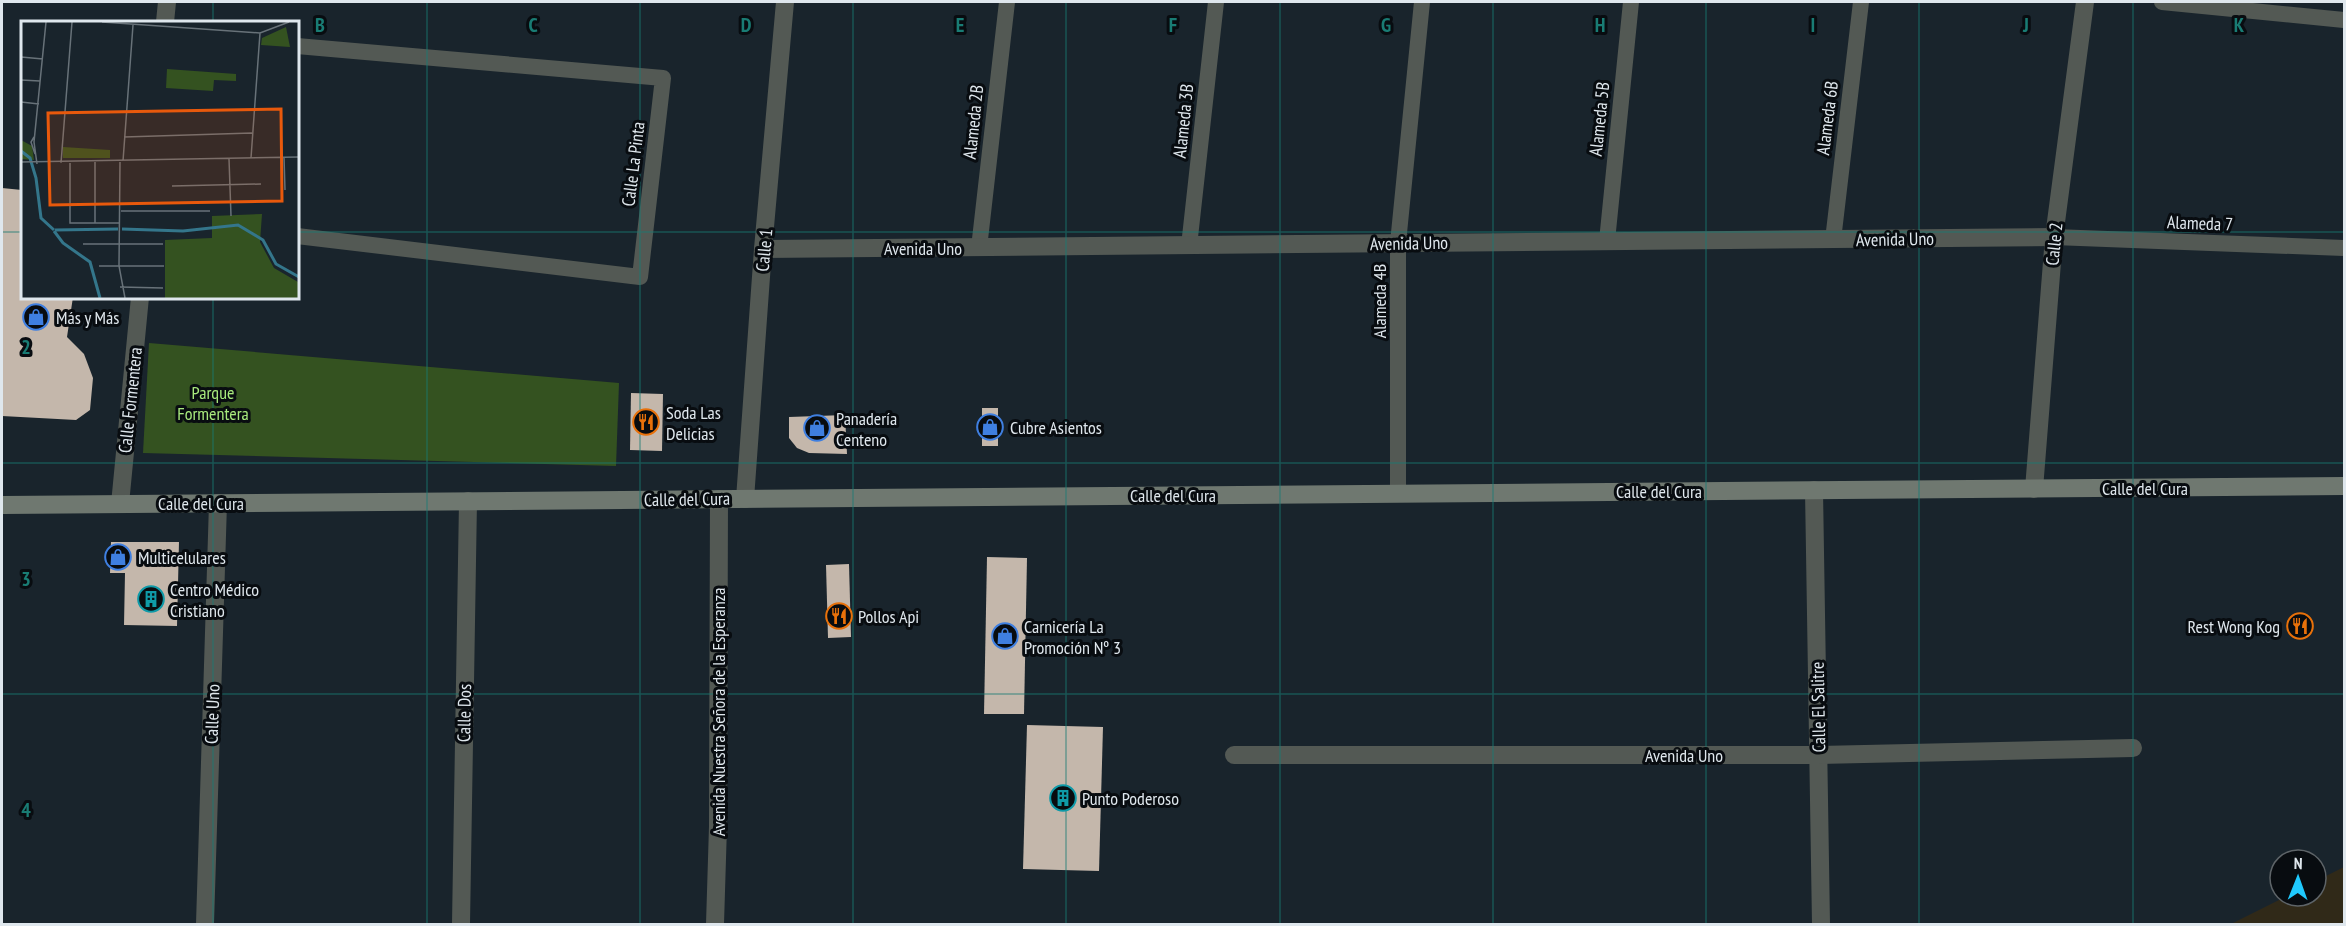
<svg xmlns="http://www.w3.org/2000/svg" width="2346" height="926" font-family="'PT Sans Narrow',sans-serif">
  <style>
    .education { fill: #302918 }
    .green { fill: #345220 }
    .building { fill: #c4b7ab }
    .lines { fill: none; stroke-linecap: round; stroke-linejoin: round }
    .lane { stroke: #535954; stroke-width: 16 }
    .street { stroke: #535954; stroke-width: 18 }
    .secondary { stroke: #6f7870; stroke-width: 18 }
    .grid { fill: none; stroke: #197c74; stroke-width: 1.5; stroke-opacity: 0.55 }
    .labels { text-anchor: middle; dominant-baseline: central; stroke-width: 6; stroke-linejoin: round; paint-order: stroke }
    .street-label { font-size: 18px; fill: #dfe7ed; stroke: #080c10 }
    .poi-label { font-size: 18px; fill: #dfe7ed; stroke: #080c10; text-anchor: start }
    .park-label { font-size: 18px; fill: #a8e97d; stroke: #080c10 }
    .inset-river { fill: none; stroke: #34768b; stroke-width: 3 }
    .inset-road { fill: none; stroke: #687279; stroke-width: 1.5 }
    .view { fill: #e8590c; fill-opacity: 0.15; stroke: #e8590c; stroke-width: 3 }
    .inset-edge { fill: none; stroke: #dfe7ed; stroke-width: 3 }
    .grid-label { font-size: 20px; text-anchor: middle; font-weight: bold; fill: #197c74; stroke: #080c10; stroke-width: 6; stroke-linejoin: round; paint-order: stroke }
  </style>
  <rect width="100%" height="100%" fill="#19242c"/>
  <!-- education -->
  <polygon class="education" points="2344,867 2344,924 2231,924 2287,896 2316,896 2316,881"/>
  <!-- green -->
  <polygon class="green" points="149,343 619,383 616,466 143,453"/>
  <!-- building -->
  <g class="building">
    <polygon points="2,188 22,190 22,297 73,297 67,337 84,354 93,378 90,410 76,420 2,416"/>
    <polygon points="631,393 663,394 662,451 630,450"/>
    <rect x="982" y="408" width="16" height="38"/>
    <polygon points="845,415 847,454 809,453 797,448 789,438 789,417"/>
    <polygon points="111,542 179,542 177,626 124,625 125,573 110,573"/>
    <polygon points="987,557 1027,558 1024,714 984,714"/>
    <polygon points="849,564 851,637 828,638 826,565"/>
    <polygon points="1027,725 1103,727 1099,871 1023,869"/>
  </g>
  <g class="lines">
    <!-- lane -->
    <g class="lane">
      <polyline points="2162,2 2344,20"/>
      <polyline points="297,46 663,78 640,277 297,236"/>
      <polyline points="2054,237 2344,248"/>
      <polyline points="1833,240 1861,2"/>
      <polyline points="1607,241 1631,2"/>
      <polyline points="1189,246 1216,2"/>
      <polyline points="979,248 1007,2"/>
      <polyline points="1398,494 1398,243 1422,2"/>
    </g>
    <!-- street -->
    <g class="street">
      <polyline points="165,22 167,2"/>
      <polyline points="763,249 2054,237"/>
      <polyline points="2034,489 2054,237 2085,2"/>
      <polyline points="1814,490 1821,924"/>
      <polyline points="745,499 763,249 785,2"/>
      <polyline points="120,504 140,297"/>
      <polyline points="1234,755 1819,755 2133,748"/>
      <polyline points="205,924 218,503"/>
      <polyline points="461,924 468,501"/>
      <polyline points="715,924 718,826 719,499"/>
    </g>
    <!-- secondary -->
    <polyline class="secondary" points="2,505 2344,486"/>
  </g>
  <!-- grid -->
  <path class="grid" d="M213,2V22M427,2V924M640,2V924M853,2V924M1066,2V924M1280,2V924M1493,2V924M1706,2V924M1919,2V924M2133,2V924M2,232H22M297,232H2344M213,297V924M2,463H2344M2,694H2344"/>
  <!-- icons -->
  <defs>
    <g id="shop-ring" transform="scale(1.35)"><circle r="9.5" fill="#080c10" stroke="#3f7fe0" stroke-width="1.5"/><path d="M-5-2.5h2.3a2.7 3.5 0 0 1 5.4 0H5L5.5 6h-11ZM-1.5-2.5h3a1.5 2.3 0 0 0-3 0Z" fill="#3f7fe0"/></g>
    <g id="restaurant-ring" transform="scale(1.35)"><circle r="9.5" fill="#080c10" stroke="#e8710a" stroke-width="1.5"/><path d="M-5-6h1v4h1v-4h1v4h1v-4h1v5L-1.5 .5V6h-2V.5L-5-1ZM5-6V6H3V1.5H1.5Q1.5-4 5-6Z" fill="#e8710a"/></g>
    <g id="building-ring" transform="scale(1.35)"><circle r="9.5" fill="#080c10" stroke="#0f9aa8" stroke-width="1.5"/><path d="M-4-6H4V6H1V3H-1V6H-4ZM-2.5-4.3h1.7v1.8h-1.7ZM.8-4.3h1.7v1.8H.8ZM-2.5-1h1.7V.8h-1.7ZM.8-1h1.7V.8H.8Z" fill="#0f9aa8"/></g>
  </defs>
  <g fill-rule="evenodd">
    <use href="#shop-ring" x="36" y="317"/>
    <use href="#restaurant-ring" x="646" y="422"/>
    <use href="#shop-ring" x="990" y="427"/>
    <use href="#shop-ring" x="817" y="428"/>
    <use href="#shop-ring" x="118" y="557"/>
    <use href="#building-ring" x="151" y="599"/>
    <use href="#restaurant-ring" x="839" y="616"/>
    <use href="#restaurant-ring" x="2300" y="626"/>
    <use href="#shop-ring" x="1005" y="636"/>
    <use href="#building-ring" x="1063" y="798"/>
  </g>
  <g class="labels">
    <!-- street labels -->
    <g class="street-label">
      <text transform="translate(1827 118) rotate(-83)">Alameda 6B</text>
      <text transform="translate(1599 119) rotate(-84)">Alameda 5B</text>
      <text transform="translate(1183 121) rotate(-84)">Alameda 3B</text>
      <text transform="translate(973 122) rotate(-84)">Alameda 2B</text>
      <text transform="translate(633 164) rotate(-83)">Calle La Pinta</text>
      <text transform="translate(2200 223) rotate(2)">Alameda 7</text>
      <text transform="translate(1895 239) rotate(-1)">Avenida Uno</text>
      <text transform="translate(1409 243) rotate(-1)">Avenida Uno</text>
      <text transform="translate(2054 244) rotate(-84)">Calle 2</text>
      <text x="923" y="248">Avenida Uno</text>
      <text transform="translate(764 250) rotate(-85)">Calle 1</text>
      <text transform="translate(1379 301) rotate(-90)">Alameda 4B</text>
      <text transform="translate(130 400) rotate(-84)">Calle Formentera</text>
      <text x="2145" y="488">Calle del Cura</text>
      <text x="1659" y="491">Calle del Cura</text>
      <text x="1173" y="495">Calle del Cura</text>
      <text transform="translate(687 499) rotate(-1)">Calle del Cura</text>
      <text x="201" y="503">Calle del Cura</text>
      <text transform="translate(1818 707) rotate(-91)">Calle El Salitre</text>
      <text transform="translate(718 712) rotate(-90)">Avenida Nuestra Señora de la Esperanza</text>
      <text transform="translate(464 713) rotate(-89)">Calle Dos</text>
      <text transform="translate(212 714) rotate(-88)">Calle Uno</text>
      <text x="1684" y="755">Avenida Uno</text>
    </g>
    <!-- poi labels -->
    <g class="poi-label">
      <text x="56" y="317">Más y Más</text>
      <text x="666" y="412">Soda Las<tspan x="666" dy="21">Delicias</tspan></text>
      <text x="836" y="418">Panadería<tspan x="836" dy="21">Centeno</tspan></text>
      <text x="1010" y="427">Cubre Asientos</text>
      <text x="138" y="557">Multicelulares</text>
      <text x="170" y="589">Centro Médico<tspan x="170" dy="21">Cristiano</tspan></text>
      <text x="858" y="616">Pollos Api</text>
      <text x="1024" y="626">Carnicería La<tspan x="1024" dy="21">Promoción Nº 3</tspan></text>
      <text x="2280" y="626" text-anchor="end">Rest Wong Kog</text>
      <text x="1082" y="798">Punto Poderoso</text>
    </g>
    <!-- park labels -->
    <g class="park-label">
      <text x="213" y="392">Parque<tspan x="213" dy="21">Formentera</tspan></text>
    </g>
  </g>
  <!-- overview -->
  <g transform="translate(21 21)">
    <rect width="278" height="278" fill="#19242c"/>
    <path d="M265,6L269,26L240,24L241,17ZM146,48L215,53V60L193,59L192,70L145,67ZM0,119L11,125L13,139L0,138ZM42,126L89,129V137H42ZM241,193L239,221L253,247L277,261V277H144V219L191,217V195Z" fill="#345220"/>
    <path class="inset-river" d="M0,130L9,137L15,157L20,197L33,209M101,208L162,210L217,204L242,219L255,243L278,256M34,209L97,208M33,210L42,222L69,241L79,277"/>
    <path class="inset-road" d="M81,1L239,12L268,1M0,36L22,38M0,59L19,60M0,81L18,83M13,116L10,121L14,133M103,116L231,112M263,136L264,169M230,137L239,12M208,138L210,195M102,140L112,4M0,141L278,136M99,141L98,245L104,277M40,142L51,1M49,142V202H99M16,143L13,121L25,1M151,165L240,163M100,190H189M74,202V141M62,223H142M78,245H143M99,266L142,267"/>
    <path class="view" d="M260,88L261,180L29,184L27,92Z"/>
    <rect width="278" height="278" class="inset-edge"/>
  </g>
  <g class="grid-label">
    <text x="320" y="32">B</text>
    <text x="533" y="32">C</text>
    <text x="746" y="32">D</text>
    <text x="960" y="32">E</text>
    <text x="1173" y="32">F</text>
    <text x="1386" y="32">G</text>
    <text x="1600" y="32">H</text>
    <text x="1813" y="32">I</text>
    <text x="2026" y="32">J</text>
    <text x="2239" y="32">K</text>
    <text x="26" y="354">2</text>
    <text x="26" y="586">3</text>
    <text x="26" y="817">4</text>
  </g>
  <!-- border -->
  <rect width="2346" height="926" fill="none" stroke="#dfe7ed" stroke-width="6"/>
  <!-- north arrow -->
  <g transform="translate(2298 878) rotate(1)"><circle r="28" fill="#080c10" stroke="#5e6468" stroke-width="1.5"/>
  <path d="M0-4.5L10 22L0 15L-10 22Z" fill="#1fc9fd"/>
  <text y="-9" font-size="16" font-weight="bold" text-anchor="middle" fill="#dfe7ed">N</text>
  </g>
</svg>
